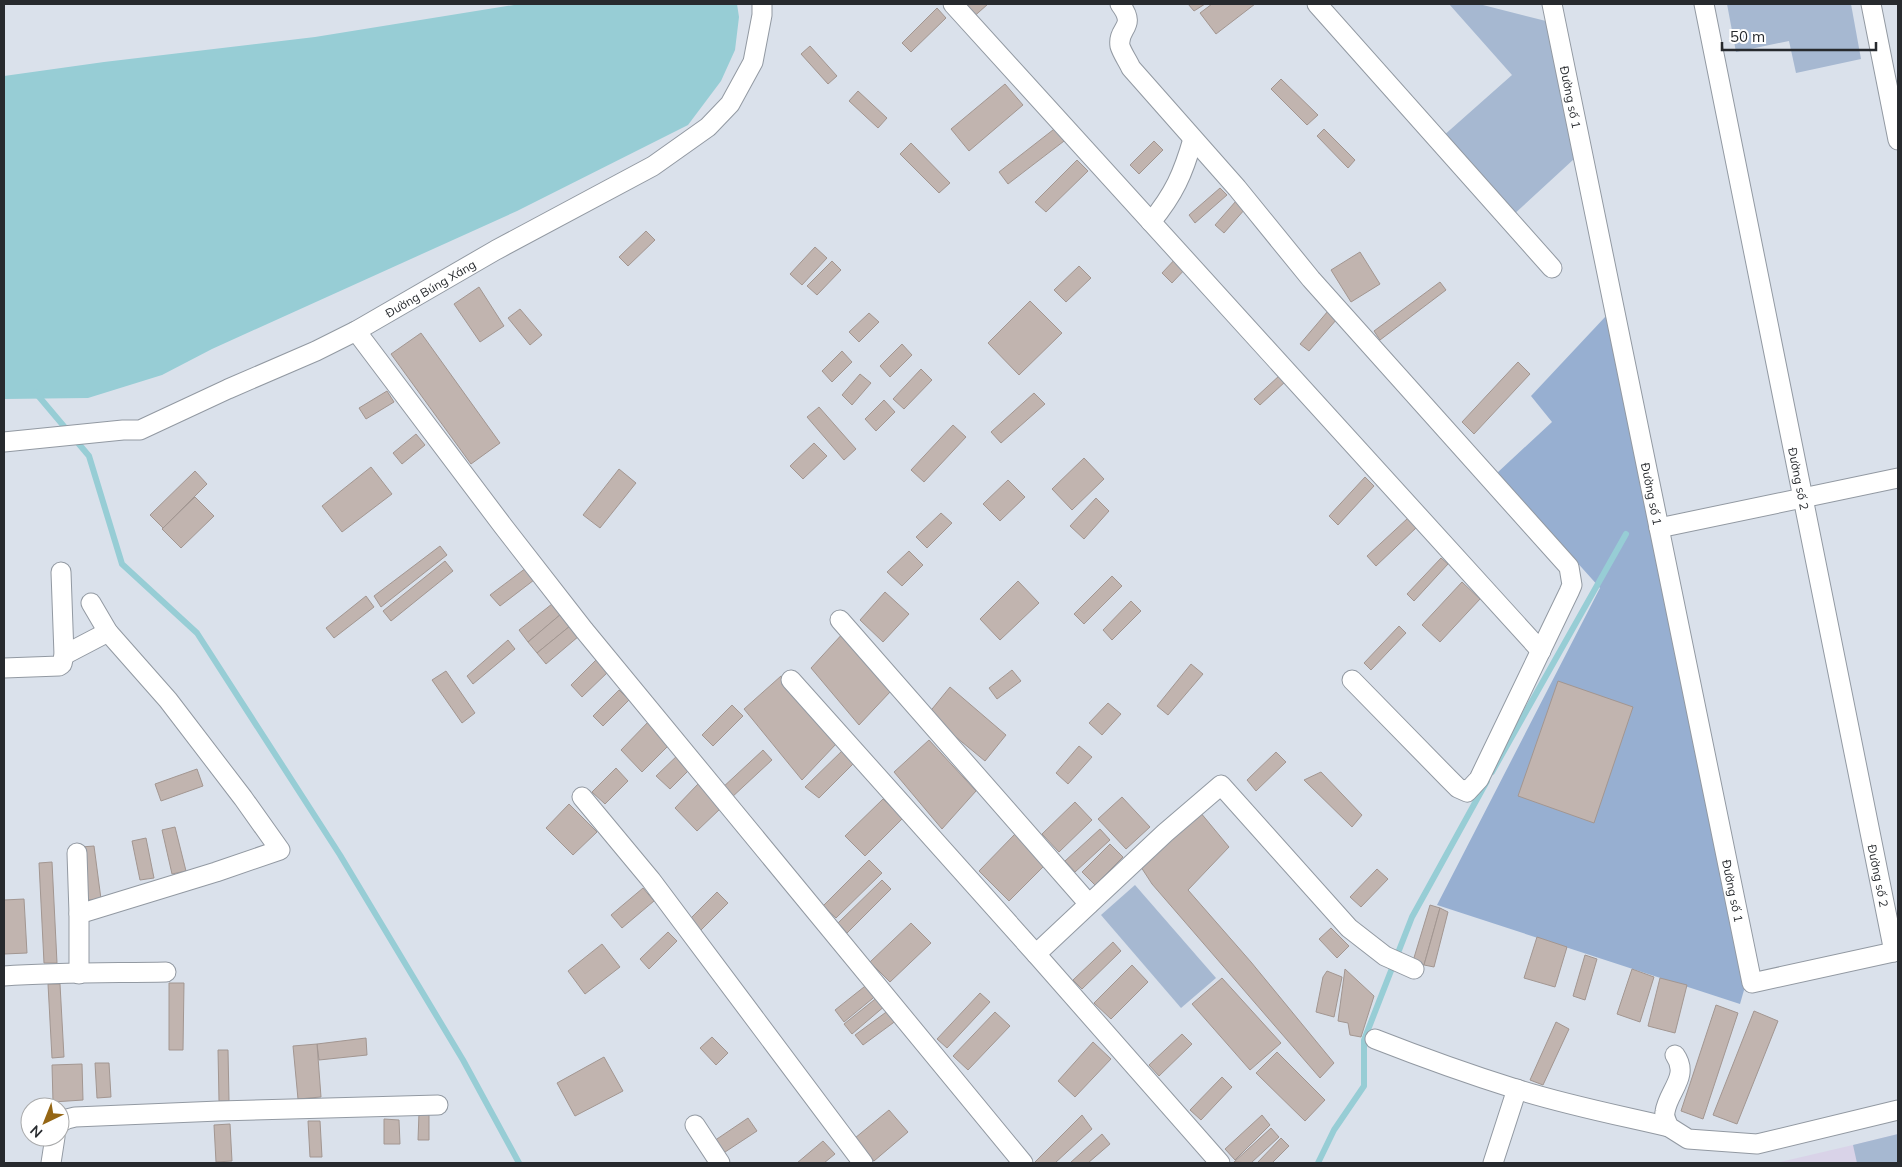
<svg xmlns="http://www.w3.org/2000/svg" width="1902" height="1167" font-family="Mulish,sans-serif">
  <style>
    .medical { fill: #d9d3e8 }
    .green { fill: #a6b8d1 }
    .forest { fill: #97afd1 }
    .water { fill: #97cdd5 }
    .lines { fill: none; stroke-linecap: round; stroke-linejoin: round }
    .stream { stroke: #97cdd5; stroke-width: 6 }
    .building { fill: #c1b4af; stroke: #a29691 }
    .minor-casing { stroke: #9299a2; stroke-width: 21 }
    .minor { stroke: #fff; stroke-width: 19 }
    .labels { text-anchor: middle; dominant-baseline: central; stroke-width: 4; stroke-linejoin: round; paint-order: stroke }
    .street-label { font-size: 12px; fill: #272a2e; stroke: #fff }
  </style>
  <rect width="100%" height="100%" fill="#dae1eb"/>
  <!-- medical -->
  <polygon class="medical" points="1898,1134 1898,1163 1776,1163 1853,1145"/>
  <!-- green -->
  <g class="green">
    <polygon points="1449,4 1479,4 1546,21 1574,159 1512,216 1442,137 1512,75"/>
    <polygon points="1727,4 1851,4 1861,59 1796,73 1789,41 1736,52"/>
    <polygon points="1135,885 1216,978 1181,1008 1101,915"/>
    <polygon points="1898,1134 1898,1163 1857,1163 1853,1145"/>
  </g>
  <!-- forest -->
  <polygon class="forest" points="1606,316 1744,990 1740,1004 1437,905 1600,588 1497,473 1552,422 1531,396"/>
  <!-- water -->
  <polygon class="water" points="520,4 737,4 739,17 735,50 721,81 688,125 517,211 212,349 162,375 88,398 4,399 4,76 104,62 315,37"/>
  <g class="lines">
    <!-- stream -->
    <g class="stream">
      <polyline points="35,392 89,456 122,564 197,633 340,855 463,1060 519,1163"/>
      <polyline points="1492,772 1626,534"/>
      <polyline points="1318,1163 1334,1130 1364,1086 1364,1040 1412,917 1487,781"/>
    </g>
  </g>
  <!-- building -->
  <g class="building">
    <polygon points="955,4 988,4 970,20"/>
    <polygon points="1188,4 1205,4 1194,11"/>
    <polygon points="1212,4 1255,4 1216,34 1200,13"/>
    <polygon points="937,8 946,18 911,52 902,43"/>
    <polygon points="810,46 837,76 828,84 801,54"/>
    <polygon points="1281,79 1318,115 1307,125 1271,89"/>
    <polygon points="1005,84 1023,105 969,151 951,129"/>
    <polygon points="858,91 887,118 878,128 849,101"/>
    <polygon points="1058,126 1068,138 1008,184 999,172"/>
    <polygon points="1324,129 1355,160 1348,168 1317,136"/>
    <polygon points="1154,141 1163,150 1139,174 1130,165"/>
    <polygon points="911,143 950,183 939,193 900,154"/>
    <polygon points="1077,160 1088,171 1046,212 1035,202"/>
    <polygon points="1220,188 1227,195 1195,223 1189,215"/>
    <polygon points="1236,201 1245,209 1224,233 1215,225"/>
    <polygon points="646,231 655,240 628,266 619,257"/>
    <polygon points="815,247 827,258 802,285 790,274"/>
    <polygon points="1360,252 1380,284 1351,302 1331,270"/>
    <polygon points="1178,256 1188,266 1172,283 1162,273"/>
    <polygon points="832,261 841,270 817,295 807,286"/>
    <polygon points="1079,266 1091,278 1066,302 1054,290"/>
    <polygon points="1440,282 1446,290 1380,340 1374,331"/>
    <polygon points="479,287 504,326 480,342 454,304"/>
    <polygon points="1030,301 1062,333 1019,375 988,343"/>
    <polygon points="520,309 542,335 530,345 508,318"/>
    <polygon points="1328,311 1337,319 1309,351 1300,344"/>
    <polygon points="869,313 879,322 859,342 849,332"/>
    <polygon points="421,333 500,443 471,464 391,354"/>
    <polygon points="902,344 912,355 890,377 880,366"/>
    <polygon points="842,351 852,362 832,382 822,371"/>
    <polygon points="1518,362 1530,374 1474,434 1462,422"/>
    <polygon points="921,369 932,380 904,409 893,399"/>
    <polygon points="860,374 871,383 852,405 842,395"/>
    <polygon points="1280,375 1286,381 1260,405 1254,399"/>
    <polygon points="387,391 394,402 366,419 359,408"/>
    <polygon points="1034,393 1045,404 1001,443 991,432"/>
    <polygon points="884,400 895,412 876,431 865,419"/>
    <polygon points="819,407 856,449 844,460 807,417"/>
    <polygon points="953,425 966,437 924,482 911,470"/>
    <polygon points="416,434 425,445 402,464 393,453"/>
    <polygon points="814,443 827,456 803,479 790,466"/>
    <polygon points="1084,458 1104,479 1072,510 1052,489"/>
    <polygon points="371,467 392,494 342,532 322,506"/>
    <polygon points="619,469 636,483 600,528 583,515"/>
    <polygon points="195,471 207,484 163,528 150,515"/>
    <polygon points="1365,477 1374,486 1338,525 1329,516"/>
    <polygon points="1008,480 1025,497 1000,521 983,504"/>
    <polygon points="195,497 214,516 181,548 162,529"/>
    <polygon points="1096,498 1109,511 1084,539 1070,526"/>
    <polygon points="941,513 952,523 927,548 916,537"/>
    <polygon points="1408,518 1417,527 1376,566 1367,556"/>
    <polygon points="440,546 447,555 381,607 374,596"/>
    <polygon points="909,551 923,565 902,586 887,572"/>
    <polygon points="1441,558 1448,564 1414,601 1407,594"/>
    <polygon points="445,561 453,571 391,621 383,611"/>
    <polygon points="526,568 534,580 500,606 490,595"/>
    <polygon points="1112,576 1122,586 1084,624 1074,614"/>
    <polygon points="1018,581 1039,603 1000,640 980,619"/>
    <polygon points="1462,582 1480,599 1440,642 1422,625"/>
    <polygon points="885,592 909,614 883,642 860,620"/>
    <polygon points="366,596 374,607 334,638 326,628"/>
    <polygon points="1131,601 1141,611 1112,640 1103,630"/>
    <polygon points="552,604 561,614 528,642 519,630"/>
    <polygon points="561,614 570,626 537,653 528,642"/>
    <polygon points="570,626 579,636 546,664 537,653"/>
    <polygon points="1399,626 1406,633 1371,670 1364,663"/>
    <polygon points="845,631 890,692 859,725 811,668"/>
    <polygon points="508,640 515,649 473,684 467,676"/>
    <polygon points="597,659 609,671 582,697 571,685"/>
    <polygon points="1191,664 1203,674 1168,715 1157,706"/>
    <polygon points="1012,670 1021,681 997,699 989,688"/>
    <polygon points="446,671 475,713 462,723 432,680"/>
    <polygon points="781,676 837,743 802,780 744,709"/>
    <polygon points="1558,681 1633,707 1594,823 1518,796"/>
    <polygon points="950,687 1006,735 985,761 928,714"/>
    <polygon points="619,690 629,700 603,726 593,716"/>
    <polygon points="1108,703 1121,714 1102,735 1089,723"/>
    <polygon points="732,705 743,716 713,746 702,735"/>
    <polygon points="650,720 672,742 642,772 621,750"/>
    <polygon points="929,740 976,791 942,829 894,772"/>
    <polygon points="1079,746 1092,757 1068,784 1056,773"/>
    <polygon points="845,748 856,761 819,798 805,787"/>
    <polygon points="763,750 772,760 730,799 721,789"/>
    <polygon points="681,752 694,765 670,789 656,776"/>
    <polygon points="1276,752 1286,762 1256,791 1247,780"/>
    <polygon points="616,768 628,781 605,804 592,792"/>
    <polygon points="197,769 203,786 161,801 155,784"/>
    <polygon points="1321,772 1362,815 1352,827 1304,780"/>
    <polygon points="698,784 721,808 697,831 675,808"/>
    <polygon points="1122,797 1150,827 1126,849 1098,819"/>
    <polygon points="883,799 903,818 865,856 845,836"/>
    <polygon points="1075,802 1092,820 1059,852 1042,834"/>
    <polygon points="569,804 597,832 573,855 546,828"/>
    <polygon points="1200,812 1229,847 1188,890 1251,962 1334,1063 1320,1078 1152,884 1141,867"/>
    <polygon points="175,827 186,871 172,874 162,830"/>
    <polygon points="1100,829 1110,840 1075,872 1065,861"/>
    <polygon points="1015,834 1045,865 1009,901 979,871"/>
    <polygon points="146,838 154,878 140,880 132,841"/>
    <polygon points="1110,844 1123,857 1095,885 1082,872"/>
    <polygon points="94,846 101,899 87,900 81,847"/>
    <polygon points="869,860 882,873 836,918 823,906"/>
    <polygon points="52,862 57,963 44,963 39,863"/>
    <polygon points="1377,869 1388,879 1361,907 1350,897"/>
    <polygon points="882,880 891,889 847,933 838,923"/>
    <polygon points="643,888 654,901 622,928 611,915"/>
    <polygon points="717,892 728,903 701,930 690,919"/>
    <polygon points="24,899 27,953 4,954 4,900"/>
    <polygon points="1430,905 1440,908 1424,965 1413,961"/>
    <polygon points="1440,908 1448,912 1434,967 1424,965"/>
    <polygon points="911,923 931,943 890,982 870,962"/>
    <polygon points="1331,928 1349,946 1337,958 1319,939"/>
    <polygon points="668,932 677,941 649,969 640,959"/>
    <polygon points="1537,937 1567,947 1555,987 1524,978"/>
    <polygon points="1113,942 1121,951 1082,989 1073,980"/>
    <polygon points="602,944 620,967 585,994 568,971"/>
    <polygon points="1585,955 1597,959 1585,1000 1573,996"/>
    <polygon points="1132,965 1148,982 1111,1019 1094,1003"/>
    <polygon points="1345,969 1374,996 1361,1037 1350,1035 1348,1023 1338,1021"/>
    <polygon points="1632,969 1654,977 1640,1022 1617,1014"/>
    <polygon points="1327,971 1342,977 1334,1017 1316,1012 1323,977"/>
    <polygon points="1222,978 1281,1043 1250,1070 1192,1004"/>
    <polygon points="1660,978 1687,985 1675,1033 1648,1026"/>
    <polygon points="169,983 184,983 183,1050 169,1050"/>
    <polygon points="869,983 878,994 844,1022 835,1010"/>
    <polygon points="48,984 60,984 64,1057 52,1058"/>
    <polygon points="980,993 990,1002 947,1048 937,1039"/>
    <polygon points="879,996 886,1005 852,1034 844,1024"/>
    <polygon points="1716,1005 1738,1013 1703,1119 1681,1111"/>
    <polygon points="889,1010 897,1020 863,1045 855,1035"/>
    <polygon points="1754,1011 1778,1021 1737,1124 1713,1115"/>
    <polygon points="995,1012 1010,1026 968,1070 953,1056"/>
    <polygon points="1556,1022 1569,1029 1543,1085 1530,1080"/>
    <polygon points="1182,1034 1192,1044 1159,1076 1149,1065"/>
    <polygon points="712,1037 728,1053 716,1065 700,1048"/>
    <polygon points="366,1038 367,1055 319,1060 317,1044"/>
    <polygon points="1093,1042 1111,1059 1075,1097 1058,1081"/>
    <polygon points="317,1044 321,1097 298,1099 293,1046"/>
    <polygon points="218,1050 228,1050 229,1101 219,1101"/>
    <polygon points="1277,1052 1325,1100 1305,1121 1256,1073"/>
    <polygon points="604,1057 623,1091 575,1116 557,1083"/>
    <polygon points="95,1063 109,1063 111,1097 97,1098"/>
    <polygon points="82,1064 83,1100 53,1102 52,1065"/>
    <polygon points="1222,1077 1232,1087 1201,1120 1190,1110"/>
    <polygon points="889,1110 908,1132 874,1161 855,1138"/>
    <polygon points="419,1113 429,1113 429,1140 418,1140"/>
    <polygon points="1082,1115 1092,1129 1055,1163 1034,1163"/>
    <polygon points="1262,1115 1270,1125 1235,1160 1225,1149"/>
    <polygon points="748,1118 757,1131 722,1154 714,1141"/>
    <polygon points="384,1119 399,1120 400,1144 384,1144"/>
    <polygon points="308,1121 320,1121 322,1157 310,1157"/>
    <polygon points="230,1124 232,1161 216,1162 214,1125"/>
    <polygon points="1271,1128 1279,1137 1251,1163 1234,1162"/>
    <polygon points="1102,1134 1110,1144 1088,1163 1070,1163"/>
    <polygon points="1281,1138 1289,1146 1272,1163 1257,1163"/>
    <polygon points="823,1141 835,1154 824,1163 797,1163"/>
  </g>
  <g class="lines">
    <!-- minor casing -->
    <g class="minor-casing">
      <g id="minor">
        <polyline points="953,4 1541,651"/>
        <path d="M1120,4C1138,28 1117,27 1120,46C1122,53 1128,61 1131,68L1237,188L1311,279L1569,567L1572,585L1569,592L1479,779L1467,792L1458,788L1448,778L1352,680"/>
        <polyline points="1317,4 1552,268"/>
        <path id="s1" d="M1552,4L1752,983L1898,951"/>
        <path id="s2" d="M1704,4L1894,952"/>
        <polyline points="1871,4 1898,140"/>
        <path d="M1151,222C1174,194 1183,174 1193,139"/>
        <polyline points="356,331 503,526 584,630 1023,1163"/>
        <path id="s3" d="M4,442L123,430H140L228,389L316,351L356,331L496,250L653,166L708,127L730,104L753,62L762,15V4"/>
        <polyline points="1659,528 1898,478"/>
        <polyline points="840,620 1089,904"/>
        <polyline points="64,655 108,632"/>
        <polyline points="4,668 59,666 62,664 64,655 61,572"/>
        <polyline points="791,680 1036,954 1220,1163"/>
        <polyline points="582,797 651,880 863,1163"/>
        <polyline points="77,853 79,914"/>
        <polyline points="1036,954 1165,833 1221,785 1349,928 1385,956 1414,969"/>
        <polyline points="79,974 79,914 216,872 280,850 243,798 168,700 108,632 91,603"/>
        <path d="M4,976C58,972 112,973 166,972"/>
        <path d="M1375,1039C1421,1057 1468,1074 1516,1089C1566,1105 1618,1115 1669,1127"/>
        <path d="M1675,1055C1690,1076 1668,1091 1665,1112C1664,1116 1667,1123 1669,1127L1688,1139L1757,1144L1898,1110"/>
        <polyline points="60,1123 67,1119 75,1117 219,1111 438,1105"/>
        <polyline points="695,1125 720,1163"/>
        <polyline points="51,1163 55,1137"/>
        <polyline points="1493,1163 1517,1089"/>
      </g>
    </g>
    <!-- minor -->
    <use href="#minor" class="minor"/>
  </g>
  <g class="labels">
    <!-- street labels -->
    <g class="street-label">
      <text stroke="none"><textPath href="#s1" startOffset="95">Đường số 1</textPath></text>
      <text stroke="none"><textPath href="#s3" startOffset="460">Đường Búng Xáng</textPath></text>
      <text stroke="none"><textPath href="#s2" startOffset="484">Đường số 2</textPath></text>
      <text stroke="none"><textPath href="#s1" startOffset="500">Đường số 1</textPath></text>
      <text stroke="none"><textPath href="#s2" startOffset="889">Đường số 2</textPath></text>
      <text stroke="none"><textPath href="#s1" startOffset="905">Đường số 1</textPath></text>
    </g>
  </g>
  <!-- border -->
  <rect width="1902" height="1167" fill="none" stroke="#272a2e" stroke-width="10"/>
  <!-- north arrow -->
  <g transform="translate(45 1122) rotate(223)"><circle r="24" fill="#ffffff" stroke="#a9aaab"/>
  <path d="M0-4L9 19L0 12L-9 19Z" fill="#956614"/>
  <text y="-8" font-size="14" font-weight="bold" text-anchor="middle" fill="#272a2e">N</text>
  </g>
  <!-- scale -->
  <path d="M1722 42v8h154v-8" fill="none" stroke="#272a2e" stroke-width="2.5"/>
  <text x="1730" y="42" font-size="15" fill="#272a2e" stroke="#ffffff" stroke-width="4" paint-order="stroke">50 m</text>
</svg>
